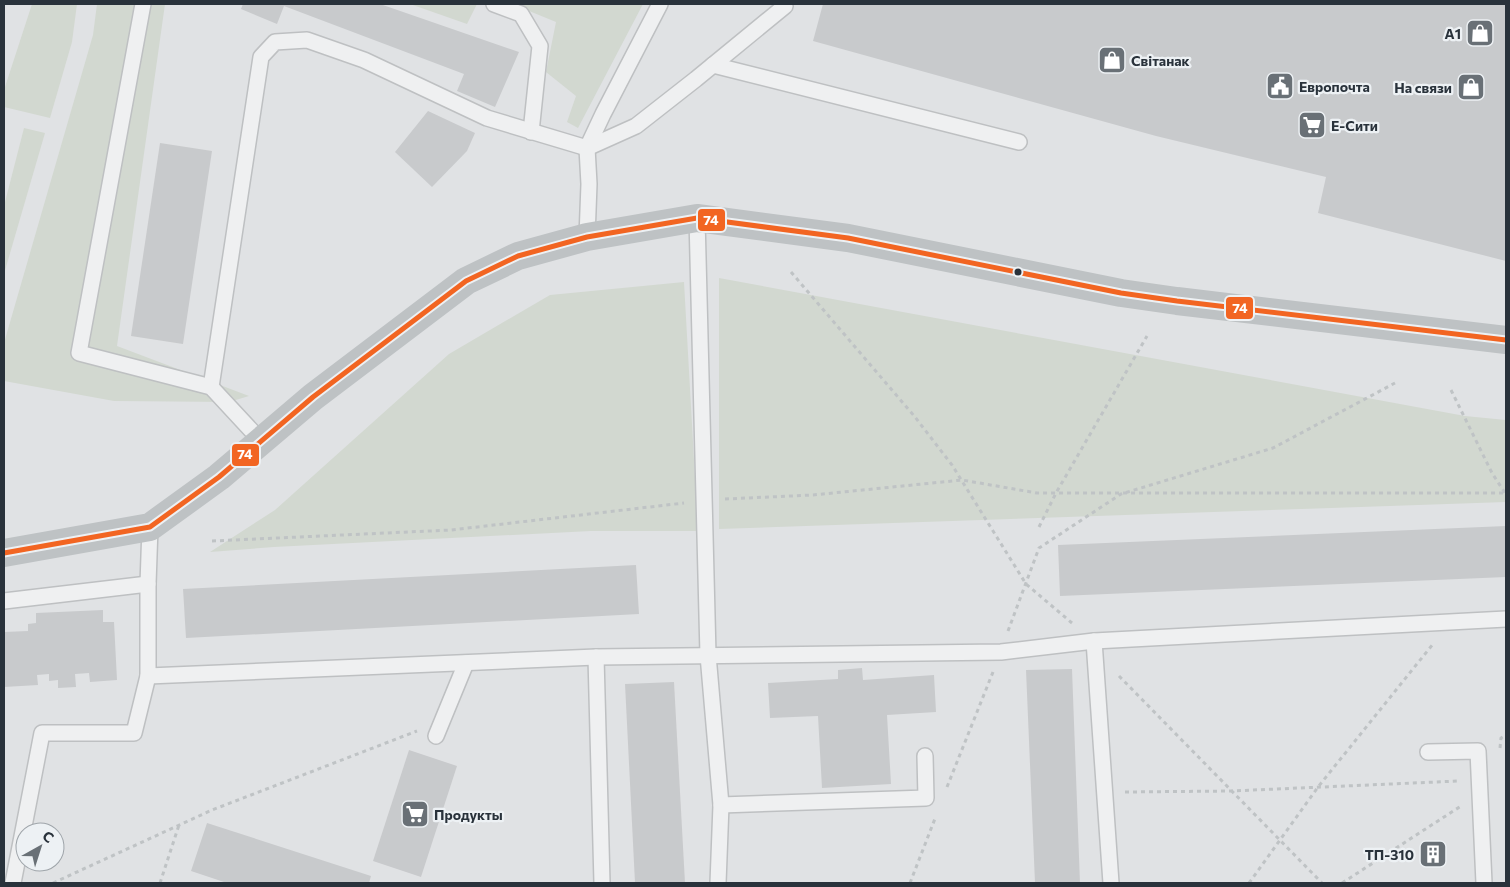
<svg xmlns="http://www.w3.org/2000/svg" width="1510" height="887" font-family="Commissioner,sans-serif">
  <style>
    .green { fill: #d2d8d0 }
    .building { fill: #c8cacc }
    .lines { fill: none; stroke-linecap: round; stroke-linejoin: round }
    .service-casing { stroke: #bec0c2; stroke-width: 18 }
    .path { stroke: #bfc3c5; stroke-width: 3; stroke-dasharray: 4 4; stroke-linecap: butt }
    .service { stroke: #eff0f1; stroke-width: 15 }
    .secondary { stroke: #bec2c4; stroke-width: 28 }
    .bus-1-casing { stroke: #edf1f4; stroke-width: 9 }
    .bus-1 { stroke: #f26522; stroke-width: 5 }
    .bus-dot { fill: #29323b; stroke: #edf1f4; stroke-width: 2 }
    .labels { text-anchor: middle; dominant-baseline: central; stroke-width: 4.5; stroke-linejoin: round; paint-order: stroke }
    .poi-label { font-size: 14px; font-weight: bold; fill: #29323b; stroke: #edf1f4; text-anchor: start }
    .line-badge { stroke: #edf1f4; stroke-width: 2 }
    .badge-label { font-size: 14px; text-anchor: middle; font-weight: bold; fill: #fff }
  </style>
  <rect width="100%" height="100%" fill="#e0e2e4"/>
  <!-- green -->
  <g class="green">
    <polygon points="32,4 77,4 72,42 50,118 4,107 4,90"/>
    <polygon points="97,4 165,4 117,346 249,396 229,402 114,401 4,381 4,343 93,35"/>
    <polygon points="410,4 477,4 467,24"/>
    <polygon points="512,4 643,4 578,128 567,122 576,96 546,72 556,22"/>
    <polygon points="24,128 45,133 4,274 4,206"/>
    <polygon points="719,278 1465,416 1506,420 1506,502 719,529"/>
    <polygon points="684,282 698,531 591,531 274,547 210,552 275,510 449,354 550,295"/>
  </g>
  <!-- building -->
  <g class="building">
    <polygon points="243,4 380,4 519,52 495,107 457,91 464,74 284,6 277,24 241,9"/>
    <polygon points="823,4 1506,4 1506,261 1318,213 1326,177 1156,136 813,41"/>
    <polygon points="428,111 475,133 467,151 432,187 395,152"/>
    <polygon points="160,143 212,151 183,344 131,336"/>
    <polygon points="1506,526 1506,577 1060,596 1058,545"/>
    <polygon points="636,565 639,614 186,638 183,589"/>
    <polygon points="103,610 103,622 114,622 117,680 90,682 89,673 75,674 76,687 58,688 58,680 49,681 49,674 37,675 38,685 4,687 4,632 28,631 28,624 36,623 36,613"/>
    <polygon points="862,668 863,680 934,675 936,712 887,715 891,784 822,788 818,716 770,718 768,683 838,679 838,670"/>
    <polygon points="1072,669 1080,883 1035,883 1026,670"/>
    <polygon points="674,682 685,883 635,883 625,684"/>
    <polygon points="409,750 457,766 421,877 373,861"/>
    <polygon points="207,823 371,876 369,883 227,883 191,871"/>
    <polygon points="1445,843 1446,864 1421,865 1420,844"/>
  </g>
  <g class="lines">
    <!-- service casing -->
    <g class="service-casing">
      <g id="service">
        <polyline points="143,4 79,353 211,387 262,442"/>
        <polyline points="494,4 521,14 540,46 531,132"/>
        <polyline points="713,65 1019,142"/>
        <polyline points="697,218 708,655 721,805 718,883"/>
        <polyline points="587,237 589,184 587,148 603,114 660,4"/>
        <polyline points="211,387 261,57 275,42 307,40 364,60 487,118 587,148 636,126 696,79 785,6"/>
        <polyline points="150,527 148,584 148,676 596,657 1001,652 1094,641 1506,619"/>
        <polyline points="4,601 148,584"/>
        <polyline points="1094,641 1111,883"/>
        <polyline points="596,657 602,883"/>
        <polyline points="436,736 466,663"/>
        <polyline points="1428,752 1478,751 1484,883"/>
        <polyline points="721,805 926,798 925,756"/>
        <polyline points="13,883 42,733 134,733 148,676"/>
      </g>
    </g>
    <!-- path -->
    <g class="path">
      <polyline points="791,272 915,417 952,465 1026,584 1072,623"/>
      <polyline points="1451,390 1492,473 1505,493"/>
      <polyline points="725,499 813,495 962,480 1037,493 1506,493"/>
      <polyline points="1039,527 1056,493 1147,336"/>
      <polyline points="212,541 451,530 684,503"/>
      <polyline points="1008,631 1039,548 1121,494 1273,448 1395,383"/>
      <polyline points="1119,676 1322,883"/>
      <polyline points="1500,748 1501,738 1506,735"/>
      <polyline points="947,787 993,672"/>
      <polyline points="1125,792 1231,791 1459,781"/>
      <polyline points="53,883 212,810 417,731"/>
      <polyline points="160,883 179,825"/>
      <polyline points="910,883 936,816"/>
      <polyline points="1249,883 1318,787 1433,644"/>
      <polyline points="1342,883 1461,806"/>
    </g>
    <!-- service -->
    <use href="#service" class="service"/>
    <!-- secondary -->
    <polyline class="secondary" points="4,553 150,527 219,477 313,397 466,281 518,256 587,237 697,218 848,238 1121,293 1177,301 1506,340"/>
    <!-- bus-1 casing -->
    <g class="bus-1-casing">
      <polyline id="bus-1" points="4,553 150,527 219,477 313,397 466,281 518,256 587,237 697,218 848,238 1121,293 1177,301 1506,340"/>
    </g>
    <!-- bus-1 -->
    <use href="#bus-1" class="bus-1"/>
  </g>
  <!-- icons -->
  <defs>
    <g id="shop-square" transform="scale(1.4375)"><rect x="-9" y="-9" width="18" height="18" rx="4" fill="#697076" stroke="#edf1f4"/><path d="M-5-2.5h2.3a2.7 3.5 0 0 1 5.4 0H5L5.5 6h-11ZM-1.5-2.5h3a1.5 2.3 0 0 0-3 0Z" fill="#fff"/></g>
    <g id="civic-square" transform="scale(1.4375)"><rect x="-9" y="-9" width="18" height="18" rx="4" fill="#697076" stroke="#edf1f4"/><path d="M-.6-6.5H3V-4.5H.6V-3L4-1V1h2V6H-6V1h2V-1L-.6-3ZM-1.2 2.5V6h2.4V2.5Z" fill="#fff"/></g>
    <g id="supermarket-square" transform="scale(1.4375)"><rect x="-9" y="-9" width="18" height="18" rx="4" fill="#697076" stroke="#edf1f4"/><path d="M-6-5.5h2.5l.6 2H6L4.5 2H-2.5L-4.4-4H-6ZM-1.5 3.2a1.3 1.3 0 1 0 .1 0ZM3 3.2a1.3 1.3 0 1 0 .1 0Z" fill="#fff"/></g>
    <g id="building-square" transform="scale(1.4375)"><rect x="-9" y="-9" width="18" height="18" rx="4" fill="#697076" stroke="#edf1f4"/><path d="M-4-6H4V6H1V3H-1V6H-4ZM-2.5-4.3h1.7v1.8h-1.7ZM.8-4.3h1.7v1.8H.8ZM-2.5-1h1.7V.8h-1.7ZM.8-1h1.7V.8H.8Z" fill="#fff"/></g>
  </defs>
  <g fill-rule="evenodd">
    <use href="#shop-square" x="1480" y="33"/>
    <use href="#shop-square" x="1112" y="60"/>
    <use href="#civic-square" x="1280" y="86"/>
    <use href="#shop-square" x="1471" y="87"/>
    <use href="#supermarket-square" x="1312" y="125"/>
    <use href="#supermarket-square" x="415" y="814"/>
    <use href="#building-square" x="1433" y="854"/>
  </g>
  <!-- markers -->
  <circle class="bus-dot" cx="1018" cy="272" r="4.5"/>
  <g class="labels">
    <!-- poi labels -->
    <g class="poi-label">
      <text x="1461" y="33" text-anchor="end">A1</text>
      <text x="1131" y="60">Світанак</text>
      <text x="1299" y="86">Европочта</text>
      <text x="1452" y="87" text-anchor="end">На связи</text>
      <text x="1331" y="125">Е-Сити</text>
      <text x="434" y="814">Продукты</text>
      <text x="1414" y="854" text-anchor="end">ТП-310</text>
    </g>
  </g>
  <g class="line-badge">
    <rect x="697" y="208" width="29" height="24" rx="5" fill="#f26522"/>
    <rect x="1225" y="296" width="29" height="24" rx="5" fill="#f26522"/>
    <rect x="231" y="443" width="29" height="24" rx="5" fill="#f26522"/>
  </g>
  <g class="badge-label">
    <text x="711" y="225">74</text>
    <text x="1240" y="313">74</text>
    <text x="245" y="459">74</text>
  </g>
  <!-- border -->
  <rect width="1510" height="887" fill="none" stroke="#29323b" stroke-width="10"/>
  <!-- north arrow -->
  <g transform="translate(40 847) rotate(39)"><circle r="24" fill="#edf1f4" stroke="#9fa5aa"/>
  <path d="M0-4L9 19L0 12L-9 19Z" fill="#697076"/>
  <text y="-8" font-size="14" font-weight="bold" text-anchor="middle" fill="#29323b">С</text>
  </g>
</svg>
